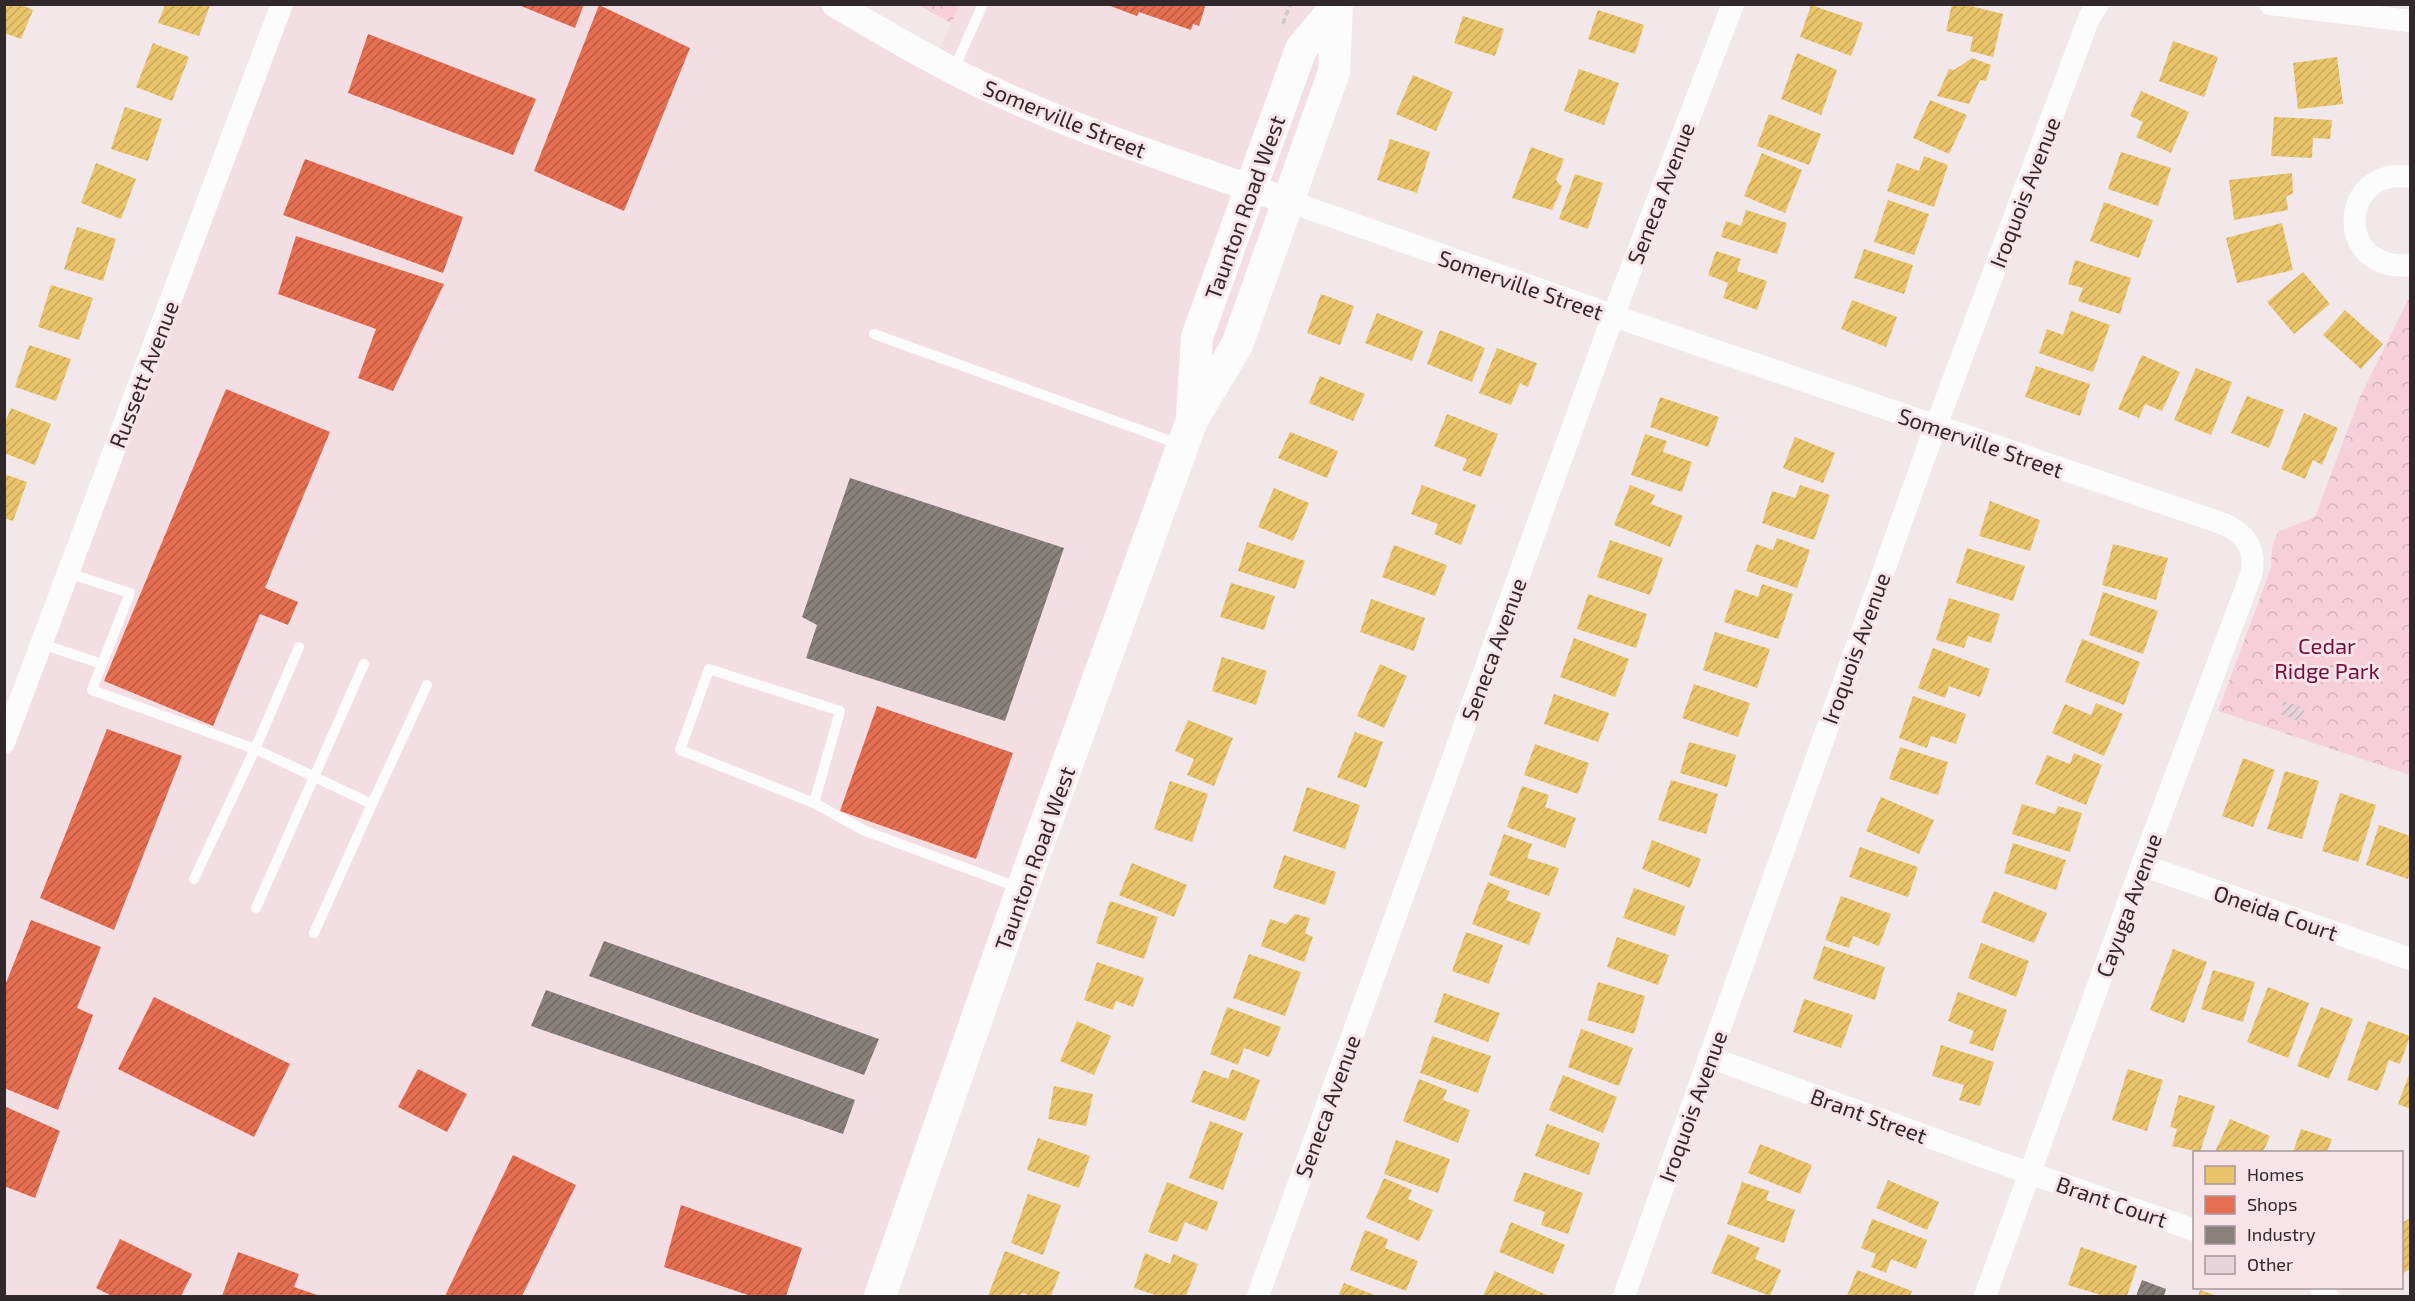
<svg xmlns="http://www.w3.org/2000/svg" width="2415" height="1301" font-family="'Exo 2',sans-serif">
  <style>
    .built { fill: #f3dee4 }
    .park { fill: url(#park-crowns) }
    .homes { fill: url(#homes-hatch) }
    .shops { fill: url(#shops-hatch) }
    .industry { fill: url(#industry-hatch) }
    .building { fill: url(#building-hatch) }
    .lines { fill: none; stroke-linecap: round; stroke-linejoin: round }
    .path { stroke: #cecacb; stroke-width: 4; stroke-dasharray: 6 3; stroke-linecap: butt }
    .service { stroke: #fdfcfc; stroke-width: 10 }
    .minor { stroke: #fdfcfc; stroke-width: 22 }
    .tertiary { stroke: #fdfcfc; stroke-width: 27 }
    .secondary { stroke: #fdfcfc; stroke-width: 32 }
    .labels { text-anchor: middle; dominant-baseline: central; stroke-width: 6; stroke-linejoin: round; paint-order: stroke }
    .street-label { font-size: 22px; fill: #30282a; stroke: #f7e3e8 }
    .park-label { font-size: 22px; fill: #730f3e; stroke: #f7e3e8 }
  </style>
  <defs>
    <pattern id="park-crowns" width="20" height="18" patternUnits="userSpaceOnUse" patternTransform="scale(1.5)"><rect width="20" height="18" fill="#f6cfdb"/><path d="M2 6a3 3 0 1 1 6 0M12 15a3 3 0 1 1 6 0" fill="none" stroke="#d3b2bc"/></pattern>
    <pattern id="homes-hatch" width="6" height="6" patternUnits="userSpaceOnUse" patternTransform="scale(1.5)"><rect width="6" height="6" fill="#e9c46a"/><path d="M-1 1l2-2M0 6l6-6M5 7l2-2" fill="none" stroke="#c8a85c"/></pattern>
    <pattern id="shops-hatch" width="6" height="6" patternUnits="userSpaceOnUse" patternTransform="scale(1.5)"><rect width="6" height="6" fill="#e76f51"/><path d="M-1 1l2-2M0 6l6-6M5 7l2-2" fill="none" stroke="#bc5b43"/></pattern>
    <pattern id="industry-hatch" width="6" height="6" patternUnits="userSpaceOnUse" patternTransform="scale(1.5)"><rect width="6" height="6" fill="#8a817c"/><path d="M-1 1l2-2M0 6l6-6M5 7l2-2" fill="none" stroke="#716a66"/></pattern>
    <pattern id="building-hatch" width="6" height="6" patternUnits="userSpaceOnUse" patternTransform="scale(1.5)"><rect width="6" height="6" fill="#e9d3da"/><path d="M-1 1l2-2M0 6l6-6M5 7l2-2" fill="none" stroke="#c8b5bb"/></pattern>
  </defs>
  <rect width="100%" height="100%" fill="#f2e8ea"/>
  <!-- built -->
  <polygon class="built" points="282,5 835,5 933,61 960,5 1353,5 1308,145 880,1296 5,1296 4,743"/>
  <!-- park -->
  <g class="park">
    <polygon points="918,5 960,5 951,23"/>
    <polygon points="2410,296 2410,775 2218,711 2271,568 2272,547 2278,532 2315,517 2360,397"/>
  </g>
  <!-- homes -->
  <g class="homes">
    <polygon points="4,4 20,4 33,10 21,39 4,33"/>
    <polygon points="1952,4 1962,4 2003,14 1993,57 1970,51 1973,37 1946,31"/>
    <polygon points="165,5 210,5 199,36 158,23"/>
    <polygon points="1811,5 1863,23 1851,56 1800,37"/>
    <polygon points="1598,10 1644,25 1635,54 1588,39"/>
    <polygon points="1463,16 1504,29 1495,56 1454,43"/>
    <polygon points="2173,41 2218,57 2204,97 2159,81"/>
    <polygon points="153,43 189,57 172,101 136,87"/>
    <polygon points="1797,53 1837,70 1821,115 1781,99"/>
    <polygon points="2337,57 2343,104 2298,109 2293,63"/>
    <polygon points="1972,58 1991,65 1986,81 1980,80 1969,104 1937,96 1949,69 1954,70"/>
    <polygon points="1579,69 1619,83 1604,125 1564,111"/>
    <polygon points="1413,75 1453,92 1436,131 1396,114"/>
    <polygon points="2141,91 2189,112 2171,153 2136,137 2143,122 2130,116"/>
    <polygon points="1930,100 1967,115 1949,154 1913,138"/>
    <polygon points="125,107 162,119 148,161 111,149"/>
    <polygon points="1769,114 1821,134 1809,165 1757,146"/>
    <polygon points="2274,117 2332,120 2330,139 2313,138 2312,158 2271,156"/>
    <polygon points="1390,139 1430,152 1417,193 1377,180"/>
    <polygon points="1531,147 1564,159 1556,180 1562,187 1552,210 1512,198"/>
    <polygon points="2121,152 2171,168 2158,206 2108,189"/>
    <polygon points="1762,153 1802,170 1785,213 1744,196"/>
    <polygon points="1924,156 1948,165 1934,207 1887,191 1897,163 1919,171"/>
    <polygon points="96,163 136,179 121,219 81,203"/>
    <polygon points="2292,173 2293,193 2286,197 2288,210 2234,220 2229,180"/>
    <polygon points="1575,174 1603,183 1588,229 1559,219"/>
    <polygon points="1888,200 1929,214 1914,255 1874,242"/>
    <polygon points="2104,202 2153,220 2139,258 2090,241"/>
    <polygon points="1746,210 1787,223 1777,254 1721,237 1726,221 1741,226"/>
    <polygon points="2282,223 2293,270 2237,283 2226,238"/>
    <polygon points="77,227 116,239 103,281 64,269"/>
    <polygon points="1864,249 1913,265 1904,294 1854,278"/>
    <polygon points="1716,251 1741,259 1737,271 1767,281 1757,310 1723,298 1728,283 1708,275"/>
    <polygon points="2075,260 2131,278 2120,314 2078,301 2083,288 2068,284"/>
    <polygon points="2303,272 2330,304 2294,334 2267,302"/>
    <polygon points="51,285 93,298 79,340 38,327"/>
    <polygon points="1321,294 1354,306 1340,345 1307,333"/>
    <polygon points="1852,300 1897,317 1886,347 1841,329"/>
    <polygon points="2345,310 2383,344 2361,369 2323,335"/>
    <polygon points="2071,311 2110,325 2093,372 2039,353 2047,329 2063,335"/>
    <polygon points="1377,313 1423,331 1412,361 1365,343"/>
    <polygon points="1440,330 1485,348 1472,382 1427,364"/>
    <polygon points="29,345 71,359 56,401 15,387"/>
    <polygon points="1497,348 1537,363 1528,387 1520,383 1511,405 1479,393"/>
    <polygon points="2142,355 2180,372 2162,411 2145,404 2139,418 2118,409"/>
    <polygon points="2036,366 2090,384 2080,416 2025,397"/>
    <polygon points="2196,368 2232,382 2211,435 2174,420"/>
    <polygon points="1320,376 1365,394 1353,421 1309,403"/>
    <polygon points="2247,396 2284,410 2269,448 2231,433"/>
    <polygon points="1660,397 1719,417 1708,447 1650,427"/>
    <polygon points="11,408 51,424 35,465 4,453 4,425"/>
    <polygon points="2304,413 2338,428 2322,465 2313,460 2305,479 2281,469"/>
    <polygon points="1447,414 1498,434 1481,477 1462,470 1467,459 1434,446"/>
    <polygon points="1290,432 1338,451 1327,478 1278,458"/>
    <polygon points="1645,434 1667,441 1663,452 1692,462 1682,492 1631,475"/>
    <polygon points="1795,437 1835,453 1823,483 1783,468"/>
    <polygon points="4,474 27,482 13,521 4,518"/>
    <polygon points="1422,485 1476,505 1461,545 1434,534 1438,524 1411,514"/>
    <polygon points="1630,485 1655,495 1651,504 1683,516 1670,547 1614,525"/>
    <polygon points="1800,485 1830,495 1814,540 1762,523 1772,491 1795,498"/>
    <polygon points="1274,488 1309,503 1293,541 1258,527"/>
    <polygon points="1990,501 2040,520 2030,551 1979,536"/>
    <polygon points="1777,538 1810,550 1797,588 1746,571 1756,544 1773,550"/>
    <polygon points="1610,540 1663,558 1650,595 1597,577"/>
    <polygon points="1247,542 1305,561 1295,589 1238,571"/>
    <polygon points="2113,544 2168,558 2156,600 2102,585"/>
    <polygon points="1394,545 1447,565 1435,596 1382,577"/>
    <polygon points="1967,548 2025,566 2013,601 1956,583"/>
    <polygon points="1231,583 1275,596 1264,630 1220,617"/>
    <polygon points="1762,584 1793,594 1778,639 1724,622 1735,589 1758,597"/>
    <polygon points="2103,592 2158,611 2143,654 2089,635"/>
    <polygon points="1588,594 1647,614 1636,648 1577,629"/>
    <polygon points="1949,598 2000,614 1991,643 1968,636 1964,648 1936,640"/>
    <polygon points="1371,599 1425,618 1414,651 1360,632"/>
    <polygon points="1715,632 1770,649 1757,688 1703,670"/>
    <polygon points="1574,638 1629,659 1615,697 1560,677"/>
    <polygon points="2082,639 2140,662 2124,705 2065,682"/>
    <polygon points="1933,648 1990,669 1980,697 1949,686 1945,698 1918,688"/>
    <polygon points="1222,657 1267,671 1256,705 1212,691"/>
    <polygon points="1380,664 1407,676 1384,728 1357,716"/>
    <polygon points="1694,684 1750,703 1738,737 1682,718"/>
    <polygon points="1554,694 1609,713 1598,742 1544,724"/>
    <polygon points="1913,696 1966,714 1956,744 1931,736 1927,748 1899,738"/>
    <polygon points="2096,703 2123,714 2104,756 2052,733 2065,704 2091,715"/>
    <polygon points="1188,720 1233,738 1214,786 1187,775 1194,759 1175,751"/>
    <polygon points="1355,732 1383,742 1366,788 1337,777"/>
    <polygon points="1689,742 1736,755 1727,787 1680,773"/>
    <polygon points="1535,744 1589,763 1578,794 1524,775"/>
    <polygon points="1900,747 1948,762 1938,795 1889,779"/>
    <polygon points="2074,753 2102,765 2086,805 2035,784 2047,755 2070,764"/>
    <polygon points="2243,758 2275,770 2253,827 2222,816"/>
    <polygon points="2285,771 2319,781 2302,839 2267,829"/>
    <polygon points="1671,780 1718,794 1706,834 1658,820"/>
    <polygon points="1170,781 1208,794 1192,842 1154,829"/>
    <polygon points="1522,786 1549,795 1545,807 1576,818 1565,848 1507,827"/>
    <polygon points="1307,787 1360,805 1345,849 1293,831"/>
    <polygon points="2340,793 2376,805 2358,862 2322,851"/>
    <polygon points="1881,797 1934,820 1919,854 1866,831"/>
    <polygon points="2022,804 2055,814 2058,806 2082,813 2070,852 2012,834"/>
    <polygon points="2379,825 2410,836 2410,871 2408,879 2366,865"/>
    <polygon points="1504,834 1532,844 1527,858 1559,868 1549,896 1489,875"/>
    <polygon points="1652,840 1701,859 1690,888 1642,869"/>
    <polygon points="2013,843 2066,860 2056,890 2004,873"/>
    <polygon points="1860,847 1918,867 1908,897 1849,877"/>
    <polygon points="1284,855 1336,872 1325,905 1273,888"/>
    <polygon points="1132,863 1187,885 1174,917 1119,895"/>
    <polygon points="1488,882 1510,891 1506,900 1541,913 1529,945 1472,924"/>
    <polygon points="1634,888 1685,906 1675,936 1623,918"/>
    <polygon points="1994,891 2047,913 2034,943 1981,922"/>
    <polygon points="1841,896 1891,914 1879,946 1853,936 1849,948 1825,940"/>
    <polygon points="1110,901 1158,917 1144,959 1096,943"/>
    <polygon points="1295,914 1310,918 1305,933 1313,937 1304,962 1261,946 1270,919 1286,924"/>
    <polygon points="1466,932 1503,945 1489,984 1452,971"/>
    <polygon points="1617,937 1669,955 1658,985 1607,967"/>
    <polygon points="1981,943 2029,961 2016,997 1968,978"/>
    <polygon points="1824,946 1885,967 1875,1000 1813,979"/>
    <polygon points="2173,949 2207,962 2184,1023 2150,1010"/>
    <polygon points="1249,954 1301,972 1285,1016 1233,998"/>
    <polygon points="1097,962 1144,978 1133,1007 1116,1001 1113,1010 1084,1000"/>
    <polygon points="2213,970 2255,982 2243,1022 2201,1009"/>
    <polygon points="1598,982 1645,996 1634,1034 1587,1020"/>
    <polygon points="2268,987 2309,1003 2288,1058 2247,1042"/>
    <polygon points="1958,992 2007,1010 1993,1051 1969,1043 1974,1031 1948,1021"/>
    <polygon points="1444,993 1500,1013 1488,1042 1434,1022"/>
    <polygon points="1804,999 1853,1015 1841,1048 1793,1032"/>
    <polygon points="1227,1007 1281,1027 1269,1057 1244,1048 1238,1065 1210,1054"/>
    <polygon points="2321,1007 2353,1019 2329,1079 2297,1066"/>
    <polygon points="1077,1021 1111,1036 1094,1075 1060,1061"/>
    <polygon points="2368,1021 2410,1036 2400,1064 2389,1060 2378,1091 2347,1080"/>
    <polygon points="1581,1029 1633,1048 1619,1086 1568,1067"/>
    <polygon points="1432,1036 1491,1056 1478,1093 1420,1073"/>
    <polygon points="1941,1045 1994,1062 1980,1106 1959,1100 1964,1085 1932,1076"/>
    <polygon points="1232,1069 1260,1080 1245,1121 1191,1102 1203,1070 1228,1079"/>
    <polygon points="2128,1069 2163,1080 2147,1131 2112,1120"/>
    <polygon points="2410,1072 2410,1109 2398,1104"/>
    <polygon points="1563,1075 1617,1097 1603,1133 1549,1110"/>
    <polygon points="1419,1079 1447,1090 1443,1100 1470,1110 1458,1143 1403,1121"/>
    <polygon points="1054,1086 1093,1094 1086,1126 1048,1119"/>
    <polygon points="2179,1095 2215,1106 2200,1152 2172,1146 2177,1129 2170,1127"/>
    <polygon points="2230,1119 2270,1136 2263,1152 2215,1152"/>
    <polygon points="1210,1121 1243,1133 1223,1190 1189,1178"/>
    <polygon points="1547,1124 1600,1143 1589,1175 1535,1156"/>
    <polygon points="2301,1129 2332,1139 2327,1152 2293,1152"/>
    <polygon points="1038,1138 1090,1156 1079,1188 1027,1170"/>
    <polygon points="1396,1140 1450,1159 1438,1193 1384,1174"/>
    <polygon points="1760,1144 1812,1165 1800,1194 1748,1173"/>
    <polygon points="1524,1172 1583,1193 1568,1234 1541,1225 1545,1212 1513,1201"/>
    <polygon points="1384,1178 1412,1190 1408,1199 1433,1210 1419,1241 1366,1218"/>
    <polygon points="1888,1180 1939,1202 1927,1230 1876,1208"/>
    <polygon points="1167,1182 1218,1202 1207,1231 1185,1222 1177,1242 1148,1232"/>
    <polygon points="1742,1182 1769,1191 1766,1200 1795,1210 1784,1243 1727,1224"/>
    <polygon points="1028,1194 1061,1205 1043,1255 1011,1243"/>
    <polygon points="2410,1218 2410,1269 2402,1274 2402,1223"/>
    <polygon points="1872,1219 1927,1240 1916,1269 1891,1259 1886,1273 1871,1267 1876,1254 1861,1248"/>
    <polygon points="1511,1222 1565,1245 1553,1274 1499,1252"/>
    <polygon points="1365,1230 1388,1239 1385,1248 1418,1261 1406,1291 1350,1270"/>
    <polygon points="1728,1234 1760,1248 1755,1259 1781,1270 1770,1296 1711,1273"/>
    <polygon points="2081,1247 2137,1266 2127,1296 2104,1296 2068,1285"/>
    <polygon points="1005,1251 1060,1272 1051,1296 1031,1296 1022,1293 1021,1296 988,1296"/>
    <polygon points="1145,1253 1170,1264 1173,1254 1198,1264 1186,1296 1158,1296 1134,1288"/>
    <polygon points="1857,1270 1912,1291 1910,1296 1847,1296"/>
    <polygon points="1495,1271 1547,1295 1546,1296 1483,1296"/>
    <polygon points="1344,1283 1377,1296 1338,1296"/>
    <polygon points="2200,1290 2218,1296 2198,1296"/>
  </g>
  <!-- shops -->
  <g class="shops">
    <polygon points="516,4 584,4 575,28"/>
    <polygon points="1105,4 1206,4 1199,26 1193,24 1191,30 1139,12 1137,16"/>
    <polygon points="599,5 690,48 624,211 534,171"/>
    <polygon points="368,34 536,99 513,155 348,93"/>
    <polygon points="305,159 463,217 443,273 283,215"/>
    <polygon points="296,236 444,284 393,391 358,378 376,329 278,294"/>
    <polygon points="226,389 330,432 265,588 298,602 288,625 260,614 213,726 104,681"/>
    <polygon points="877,706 1013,753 976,859 840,811"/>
    <polygon points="107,729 182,756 114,930 40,898"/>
    <polygon points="31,920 101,947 77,1008 93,1015 58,1110 4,1088 4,988"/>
    <polygon points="154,997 290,1064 254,1137 118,1069"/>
    <polygon points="418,1069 467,1094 447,1132 398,1107"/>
    <polygon points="4,1106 60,1131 35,1198 4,1186"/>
    <polygon points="513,1155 576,1185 522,1296 445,1296"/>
    <polygon points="681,1205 802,1248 786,1296 751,1296 664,1267"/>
    <polygon points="120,1239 192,1274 181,1296 112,1296 96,1288"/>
    <polygon points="238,1252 299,1274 294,1287 320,1296 222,1296"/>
  </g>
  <!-- industry -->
  <g class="industry">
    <polygon points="850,478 1064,548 1005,721 806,658 817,625 802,617"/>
    <polygon points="604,941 879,1039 864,1075 589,976"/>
    <polygon points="546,990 855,1100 843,1134 531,1026"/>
    <polygon points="2142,1280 2166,1289 2164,1296 2136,1296"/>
  </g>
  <!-- building -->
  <polygon class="building" points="2284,701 2305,708 2301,722 2280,714"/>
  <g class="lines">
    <!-- path -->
    <polyline class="path" points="1283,24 1290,4"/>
    <!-- service -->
    <g class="service">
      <polyline points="953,71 983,4"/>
      <polyline points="874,334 1179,444"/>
      <polyline points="42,644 102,664 130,593 68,573"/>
      <polyline points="299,647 255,749 372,804 314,933"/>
      <polyline points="102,664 92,690 255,749 194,879"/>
      <polyline points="814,803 840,711 709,669 680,750 814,803 865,831 1020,888"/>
      <polyline points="372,804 427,685"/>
      <polyline points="256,908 364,664"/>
    </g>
    <!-- minor -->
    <g class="minor">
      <polyline points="2270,4 2410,21"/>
      <path d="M2410,177C2338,166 2334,273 2410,265"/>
      <path d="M1288,201L1646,327L2224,524C2247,535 2257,550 2251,575L2142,865L1985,1296"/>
      <polyline points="4,743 282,4"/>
      <polyline points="2142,865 2410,959"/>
      <polyline points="1709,1057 1992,1160 2194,1230"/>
      <polyline points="2321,1288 2328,1296"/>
      <polyline points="1258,1296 1613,316 1733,4"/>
      <polyline points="1624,1296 1924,458 2089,18 2098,4"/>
    </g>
    <!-- tertiary -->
    <path class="tertiary" d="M835,4C886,34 936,64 990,89C1086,134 1188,166 1288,201"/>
    <!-- secondary -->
    <g class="secondary">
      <polyline points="1192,416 1197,337 1301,49 1336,7"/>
      <polyline points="880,1296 1022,889 1192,420 1237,345 1334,72 1337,4"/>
    </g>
  </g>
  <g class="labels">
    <!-- street labels -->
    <g class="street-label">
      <text transform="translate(1065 118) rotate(22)">Somerville Street</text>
      <text transform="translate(2024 192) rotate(-69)">Iroquois Avenue</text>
      <text transform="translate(1660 193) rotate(-69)">Seneca Avenue</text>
      <text transform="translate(1244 207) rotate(-70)">Taunton Road West</text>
      <text transform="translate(1521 284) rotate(19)">Somerville Street</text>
      <text transform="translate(143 374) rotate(-69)">Russett Avenue</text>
      <text transform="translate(1981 442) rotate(19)">Somerville Street</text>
      <text transform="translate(1855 648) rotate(-70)">Iroquois Avenue</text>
      <text transform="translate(1493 649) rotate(-70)">Seneca Avenue</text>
      <text transform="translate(1034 858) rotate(-70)">Taunton Road West</text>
      <text transform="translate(2128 905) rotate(-70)">Cayuga Avenue</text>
      <text transform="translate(2276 912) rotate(19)">Oneida Court</text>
      <text transform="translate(1327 1106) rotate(-70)">Seneca Avenue</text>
      <text transform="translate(1692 1106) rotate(-70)">Iroquois Avenue</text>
      <text transform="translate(1869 1115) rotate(20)">Brant Street</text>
      <text transform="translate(2112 1201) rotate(19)">Brant Court</text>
    </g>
    <!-- park labels -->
    <g class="park-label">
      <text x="2327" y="645">Cedar<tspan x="2327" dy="25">Ridge Park</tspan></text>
    </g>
  </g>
  <!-- border -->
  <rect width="2415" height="1301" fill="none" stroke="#30282a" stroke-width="12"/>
  <!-- legend -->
  <rect x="2193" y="1151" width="210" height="138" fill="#f7e3e8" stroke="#a7989c" stroke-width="1.5"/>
  <rect x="2205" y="1166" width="30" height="18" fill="#e9c46a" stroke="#a7989c" stroke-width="1.5"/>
  <text x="2247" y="1181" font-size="18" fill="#30282a">Homes</text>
  <rect x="2205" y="1196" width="30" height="18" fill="#e76f51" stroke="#a7989c" stroke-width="1.5"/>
  <text x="2247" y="1211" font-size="18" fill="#30282a">Shops</text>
  <rect x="2205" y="1226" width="30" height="18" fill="#8a817c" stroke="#a7989c" stroke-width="1.5"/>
  <text x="2247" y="1241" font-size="18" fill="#30282a">Industry</text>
  <rect x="2205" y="1256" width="30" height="18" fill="#e9d3da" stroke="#a7989c" stroke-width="1.5"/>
  <text x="2247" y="1271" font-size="18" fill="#30282a">Other</text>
</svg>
